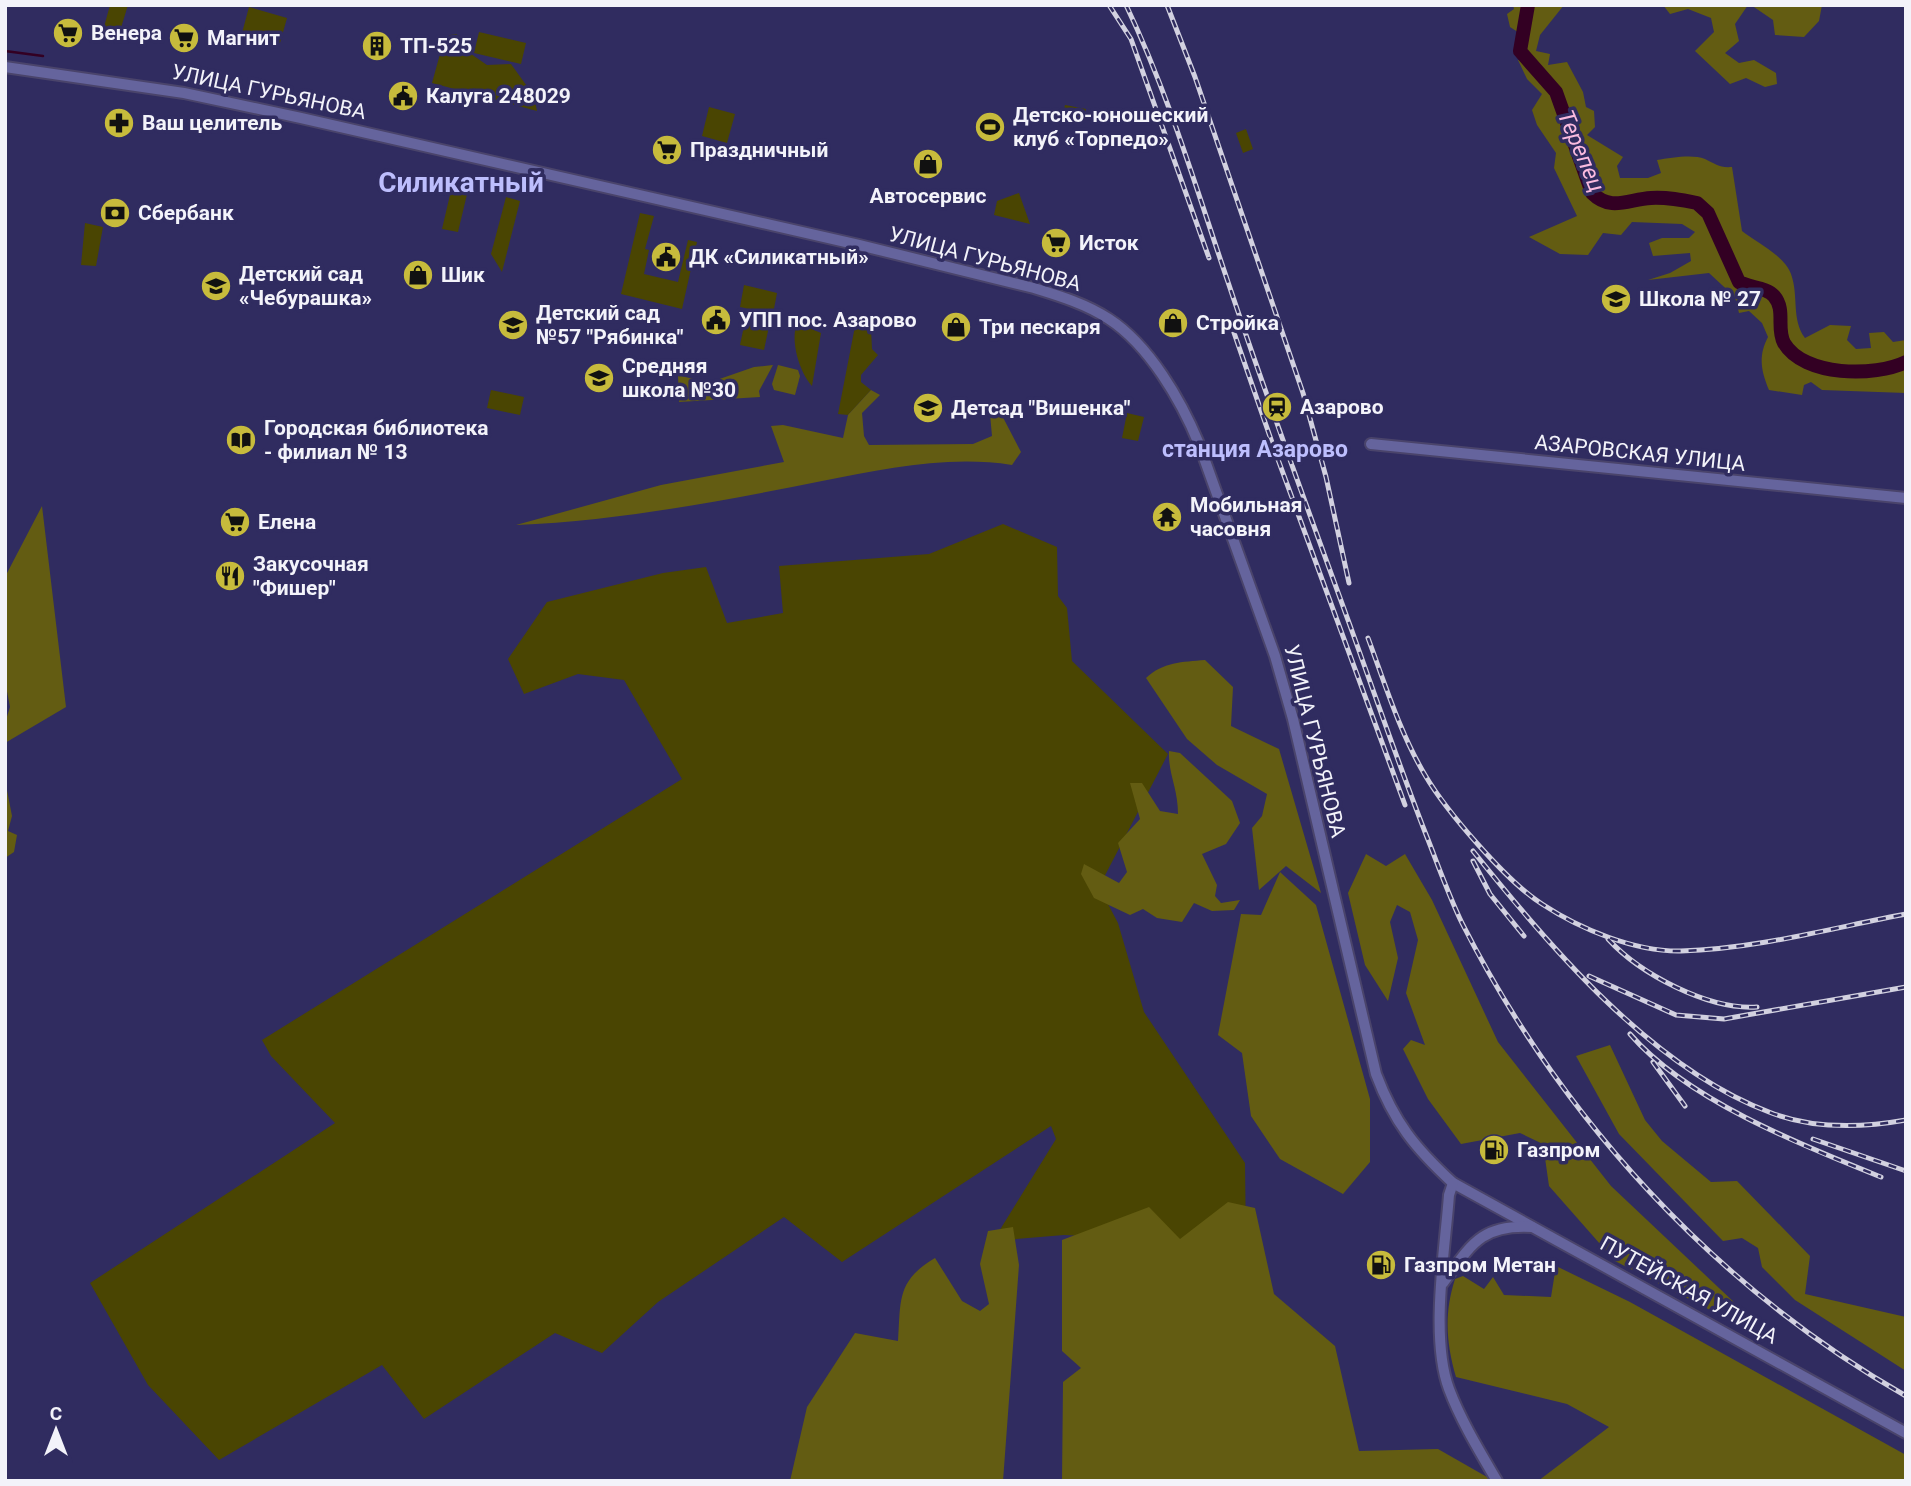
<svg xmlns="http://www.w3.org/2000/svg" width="1911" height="1486" font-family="Roboto,sans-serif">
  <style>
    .green { fill: #4a4502 }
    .forest { fill: #635c12 }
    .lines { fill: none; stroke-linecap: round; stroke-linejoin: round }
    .stream { stroke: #330023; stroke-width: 2.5 }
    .river { stroke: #330023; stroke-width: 14 }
    .minor-casing { stroke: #4a446b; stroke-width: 14 }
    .minor { stroke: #65649d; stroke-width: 10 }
    .rail-casing { stroke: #d2d1e0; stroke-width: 5 }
    .rail { stroke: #302c60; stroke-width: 2.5; stroke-dasharray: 8; stroke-linecap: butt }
    .labels { text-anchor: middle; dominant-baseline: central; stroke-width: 7; stroke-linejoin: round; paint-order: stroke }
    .poi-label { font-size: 21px; font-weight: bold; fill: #f3f3fa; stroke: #302c60; text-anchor: start }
    .street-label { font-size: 21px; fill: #f3f3fa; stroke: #302c60 }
    .water-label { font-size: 23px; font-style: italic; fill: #fbbbdf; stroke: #302c60 }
    .neighbourhood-label { font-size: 23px; font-weight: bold; fill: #bdbefd; stroke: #302c60 }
    .district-label { font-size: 28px; font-weight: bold; fill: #bdbefd; stroke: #302c60 }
  </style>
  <rect width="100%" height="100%" fill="#302c60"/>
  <!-- green -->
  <g class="green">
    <polygon points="110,5 128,5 120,31 104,27"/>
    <polygon points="249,7 287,18 280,43 242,33"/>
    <polygon points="479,32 526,43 521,64 474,53"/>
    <polygon points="456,34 471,44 471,54 487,65 511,64 534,96 537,111 432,83 445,36"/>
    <polygon points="1065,105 1086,109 1083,122 1062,117"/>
    <polygon points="709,107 735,114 727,143 702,136"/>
    <polygon points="1246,129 1253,149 1243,153 1236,133"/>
    <polygon points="453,182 469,186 458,232 442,229"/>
    <polygon points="1019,193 1030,224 994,215 997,201"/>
    <polygon points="506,197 520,201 502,272 491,254"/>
    <polygon points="640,213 654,216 645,249 649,250 644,274 678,282 688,240 697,242 682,309 621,294"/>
    <polygon points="85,223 103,227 96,266 81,265"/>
    <polygon points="744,285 777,293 773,314 740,307"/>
    <polygon points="747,312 771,317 764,350 740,345"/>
    <polygon points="857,316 863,316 871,329 872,349 878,355 861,375 861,382 871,390 848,415 838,414"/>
    <path d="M797,323L821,333L812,386C799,372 790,340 797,323Z"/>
    <polygon points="491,390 524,397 520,415 487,408"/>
    <polygon points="1127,413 1144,417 1138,441 1122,438"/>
    <polygon points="1003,524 1057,547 1058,596 1067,608 1072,661 1168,754 1099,887 1118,923 1144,1012 1245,1163 1246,1244 1064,1235 993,1241 1056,1139 1051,1126 842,1262 784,1217 658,1302 602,1353 555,1333 424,1419 382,1365 219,1460 148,1385 90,1283 335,1123 271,1056 262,1040 682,779 624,680 578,674 524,694 508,659 547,602 663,573 706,567 727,623 783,613 779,566 929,554"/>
  </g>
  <!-- forest -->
  <g class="forest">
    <path d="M1513,5H1564L1540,35L1536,51L1550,54L1548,65L1567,62L1583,92L1586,107L1594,111L1595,127L1587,135L1623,157L1617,166L1620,178H1648L1661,173L1657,160C1671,158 1692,154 1705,159C1716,164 1719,168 1732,167L1742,231C1756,242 1785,256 1791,274C1799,296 1791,319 1805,338L1830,325L1851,326L1847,340L1856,349L1871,348L1869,333L1884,332L1893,342L1906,340V393L1822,390L1811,382L1804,385L1802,395L1769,390C1761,371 1758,356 1768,337L1762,323L1749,311L1739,313L1735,297L1709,273L1648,280L1670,273L1691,261L1690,253L1653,256L1649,243L1662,238H1689L1695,232L1682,224L1632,222L1621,235L1603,233L1588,255L1560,254L1529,237L1577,216L1554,168L1556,153L1537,125L1532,110L1542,94L1527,79L1518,60L1532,59L1526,49L1527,38L1510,27L1507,14L1514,9Z"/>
    <polygon points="1663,5 1748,5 1735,24 1739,41 1725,53 1739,63 1754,60 1776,73 1777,84 1765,87 1746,78 1730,84 1695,51 1714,32 1711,18 1688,9 1670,14"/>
    <polygon points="1751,5 1822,5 1819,21 1804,37 1775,35 1773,20"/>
    <polygon points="773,365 759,391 760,397 679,402 678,375 708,383 754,367"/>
    <polygon points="778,365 798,370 800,376 795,395 774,390 772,384"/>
    <path d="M871,390L880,395L862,413L864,436L869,445L973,444L992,436L989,403L996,404L1021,452L1012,465C948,455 885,469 822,481C722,501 618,521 516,525L661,485L784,462L771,426L783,425L843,438L848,415Z"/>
    <polygon points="42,506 66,707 5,743 5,723 10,707 5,681 5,577"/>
    <path d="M1205,660L1233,687L1231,726L1279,749L1321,893L1286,866L1259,890L1252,828L1262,816L1267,794L1217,765L1187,739L1146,678C1163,662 1182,662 1205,660Z"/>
    <path d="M1169,751L1180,753L1232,801L1240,823L1226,844L1202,854L1217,885L1215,896L1221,903L1240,900L1234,910L1212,911L1194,903L1182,922L1157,918L1143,909L1130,915L1094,898L1081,874L1084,864L1119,883L1127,872L1118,843L1140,819L1130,783H1142L1160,811L1178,814C1178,788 1168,774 1169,751Z"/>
    <polygon points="5,780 12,816 8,831 17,835 14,852 5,858"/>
    <polygon points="1366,854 1386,866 1405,854 1432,900 1498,1042 1611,1186 1737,1305 1714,1312 1615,1261 1549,1186 1543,1144 1520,1133 1461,1144 1428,1099 1403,1049 1411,1040 1425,1045 1406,993 1418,940 1410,912 1397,905 1390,922 1398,958 1388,1001 1365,965 1348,893"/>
    <polygon points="1280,872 1316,905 1370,1099 1370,1162 1343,1194 1280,1159 1251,1116 1242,1053 1218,1035 1241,914 1261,915"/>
    <polygon points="1610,1045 1645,1120 1662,1141 1711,1182 1737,1181 1810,1256 1805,1294 1906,1317 1906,1371 1795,1300 1762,1267 1758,1248 1742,1238 1723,1241 1619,1134 1576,1056"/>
    <polygon points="1228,1202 1255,1208 1274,1294 1335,1346 1359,1451 1438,1449 1494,1481 1062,1481 1063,1382 1081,1368 1062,1351 1062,1240 1149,1207 1180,1239"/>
    <path d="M1013,1227L1019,1265L1003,1481H790L807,1407L855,1333L898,1341C901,1301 896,1281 935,1258L962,1301L980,1311L989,1304L980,1264L988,1231Z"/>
    <path d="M1556,1266L1630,1302L1906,1455V1481H1538L1609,1427L1567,1404L1456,1377C1446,1343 1444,1313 1455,1279L1463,1276L1484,1289L1493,1277L1504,1295L1551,1297Z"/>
  </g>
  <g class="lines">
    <!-- stream -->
    <polyline class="stream" points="5,51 43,56"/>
    <!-- river -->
    <path class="river" d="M1528,5L1520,51L1556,92L1592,193C1611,212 1629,199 1651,198C1667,197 1682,200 1697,203L1708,213L1739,282C1750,288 1766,287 1774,296C1786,310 1776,328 1784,343C1804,377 1875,377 1906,362"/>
    <!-- minor casing -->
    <g class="minor-casing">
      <g id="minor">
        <path d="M5,67L184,93L301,118L859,245L1034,288C1060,296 1086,304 1109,319C1149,345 1181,400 1199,444L1275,656L1293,719L1376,1074C1394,1122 1415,1148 1453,1183L1906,1433"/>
        <polyline points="1371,444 1906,498"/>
        <path d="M1453,1183L1449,1195C1445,1250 1430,1338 1449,1389C1461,1421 1480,1452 1497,1481"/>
        <path d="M1443,1283C1471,1245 1481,1224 1532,1227"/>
      </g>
    </g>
    <!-- minor -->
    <use href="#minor" class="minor"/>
    <!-- rail casing -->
    <g class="rail-casing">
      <g id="rail">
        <polyline points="1109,5 1131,39 1209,258"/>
        <path d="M1126,5C1169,95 1196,188 1228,282C1267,399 1310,515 1352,631C1376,698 1399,765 1425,832C1437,862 1448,894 1462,923C1561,1118 1715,1287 1906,1396"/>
        <polyline points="1167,5 1195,77 1303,393 1326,477 1349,583"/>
        <polyline points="1231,324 1276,454 1405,805"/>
        <path d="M1368,638C1385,684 1400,733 1425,775C1446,811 1507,882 1542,904C1580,929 1635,952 1681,951C1756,949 1832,928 1906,914"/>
        <path d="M1473,851C1549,946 1652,1068 1769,1112C1812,1129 1861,1128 1906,1120"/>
        <polyline points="1473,861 1490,894 1524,936"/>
        <path d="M1608,939C1640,974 1708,1010 1757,1007"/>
        <polyline points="1589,976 1676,1015 1724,1019 1906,987"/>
        <path d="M1630,1034C1687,1100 1801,1145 1881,1177"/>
        <polyline points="1653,1062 1685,1106"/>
        <polyline points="1813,1139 1906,1171"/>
      </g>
    </g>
    <!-- rail -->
    <use href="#rail" class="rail"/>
  </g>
  <!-- icons -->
  <defs>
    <g id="supermarket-disc" transform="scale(1.575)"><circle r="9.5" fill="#c7bb3c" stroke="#302c60"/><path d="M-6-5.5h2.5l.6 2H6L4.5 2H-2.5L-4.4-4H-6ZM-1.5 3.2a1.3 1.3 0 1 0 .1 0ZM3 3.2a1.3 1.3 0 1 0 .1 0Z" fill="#111"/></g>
    <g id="building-disc" transform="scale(1.575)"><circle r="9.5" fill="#c7bb3c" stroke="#302c60"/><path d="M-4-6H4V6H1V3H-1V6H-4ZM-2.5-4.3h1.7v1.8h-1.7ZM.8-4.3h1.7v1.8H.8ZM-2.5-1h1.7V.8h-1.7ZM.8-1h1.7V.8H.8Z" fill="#111"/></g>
    <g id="civic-disc" transform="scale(1.575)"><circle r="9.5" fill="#c7bb3c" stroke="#302c60"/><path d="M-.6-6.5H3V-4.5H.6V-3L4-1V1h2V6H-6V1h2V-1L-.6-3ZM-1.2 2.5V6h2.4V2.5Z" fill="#111"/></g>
    <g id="pharmacy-disc" transform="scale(1.575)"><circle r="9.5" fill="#c7bb3c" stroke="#302c60"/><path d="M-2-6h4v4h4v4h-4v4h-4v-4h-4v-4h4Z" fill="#111"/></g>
    <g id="stadium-disc" transform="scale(1.575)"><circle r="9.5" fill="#c7bb3c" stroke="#302c60"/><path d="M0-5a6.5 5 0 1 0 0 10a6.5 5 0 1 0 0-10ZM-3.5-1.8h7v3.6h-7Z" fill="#111"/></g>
    <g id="shop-disc" transform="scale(1.575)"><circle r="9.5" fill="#c7bb3c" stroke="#302c60"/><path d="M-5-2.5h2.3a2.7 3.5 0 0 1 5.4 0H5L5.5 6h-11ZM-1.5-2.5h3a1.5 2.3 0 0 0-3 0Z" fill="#111"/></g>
    <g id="bank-disc" transform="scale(1.575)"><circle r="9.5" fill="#c7bb3c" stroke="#302c60"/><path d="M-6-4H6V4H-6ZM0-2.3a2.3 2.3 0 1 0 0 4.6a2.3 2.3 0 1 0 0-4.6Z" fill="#111"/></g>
    <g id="school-disc" transform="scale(1.575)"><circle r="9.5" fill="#c7bb3c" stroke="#302c60"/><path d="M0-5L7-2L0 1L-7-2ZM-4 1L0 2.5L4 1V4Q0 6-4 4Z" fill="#111"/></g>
    <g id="station-disc" transform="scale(1.575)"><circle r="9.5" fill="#c7bb3c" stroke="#302c60"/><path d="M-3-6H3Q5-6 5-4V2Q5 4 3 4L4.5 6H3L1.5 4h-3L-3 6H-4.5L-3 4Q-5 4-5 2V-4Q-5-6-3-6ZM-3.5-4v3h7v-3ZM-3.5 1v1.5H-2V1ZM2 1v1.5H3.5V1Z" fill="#111"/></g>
    <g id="library-disc" transform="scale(1.575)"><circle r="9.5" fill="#c7bb3c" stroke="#302c60"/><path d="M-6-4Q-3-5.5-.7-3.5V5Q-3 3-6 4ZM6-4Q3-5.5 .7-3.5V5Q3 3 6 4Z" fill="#111"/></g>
    <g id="temple-disc" transform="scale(1.575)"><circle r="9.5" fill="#c7bb3c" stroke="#302c60"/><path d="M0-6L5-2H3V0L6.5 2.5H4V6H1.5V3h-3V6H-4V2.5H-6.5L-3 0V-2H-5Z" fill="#111"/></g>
    <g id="restaurant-disc" transform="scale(1.575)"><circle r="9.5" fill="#c7bb3c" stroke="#302c60"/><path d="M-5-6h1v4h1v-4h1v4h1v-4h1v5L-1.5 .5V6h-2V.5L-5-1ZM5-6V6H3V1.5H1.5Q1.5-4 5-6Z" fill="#111"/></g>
    <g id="fuel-disc" transform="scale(1.575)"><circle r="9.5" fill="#c7bb3c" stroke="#302c60"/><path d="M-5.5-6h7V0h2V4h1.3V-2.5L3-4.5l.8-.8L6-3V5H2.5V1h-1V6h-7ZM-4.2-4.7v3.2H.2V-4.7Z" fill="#111"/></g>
  </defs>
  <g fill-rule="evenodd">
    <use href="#supermarket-disc" x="68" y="33"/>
    <use href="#supermarket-disc" x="184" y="38"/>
    <use href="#building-disc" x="377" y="46"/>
    <use href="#civic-disc" x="403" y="96"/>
    <use href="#pharmacy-disc" x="119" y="123"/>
    <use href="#stadium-disc" x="990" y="127"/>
    <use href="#supermarket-disc" x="667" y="150"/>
    <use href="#shop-disc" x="928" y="164"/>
    <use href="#bank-disc" x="115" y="213"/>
    <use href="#supermarket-disc" x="1056" y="243"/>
    <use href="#civic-disc" x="666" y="257"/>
    <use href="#shop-disc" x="418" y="275"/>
    <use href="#school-disc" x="216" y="286"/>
    <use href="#school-disc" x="1616" y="299"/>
    <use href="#civic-disc" x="716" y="320"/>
    <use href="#shop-disc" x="1173" y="323"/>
    <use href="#school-disc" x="513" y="325"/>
    <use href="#shop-disc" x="956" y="327"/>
    <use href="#school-disc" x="599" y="378"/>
    <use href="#station-disc" x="1277" y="407"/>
    <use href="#school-disc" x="928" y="408"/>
    <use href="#library-disc" x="241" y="440"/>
    <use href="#temple-disc" x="1167" y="517"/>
    <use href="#supermarket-disc" x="235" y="522"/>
    <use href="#restaurant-disc" x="230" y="576"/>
    <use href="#fuel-disc" x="1494" y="1150"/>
    <use href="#fuel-disc" x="1381" y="1265"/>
  </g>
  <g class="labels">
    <!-- poi labels -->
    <g class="poi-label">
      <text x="91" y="33">Венера</text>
      <text x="207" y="38">Магнит</text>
      <text x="400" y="46">ТП-525</text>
      <text x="426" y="96">Калуга 248029</text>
      <text x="1013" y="115">Детско-юношеский<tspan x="1013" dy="24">клуб «Торпедо»</tspan></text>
      <text x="142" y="123">Ваш целитель</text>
      <text x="690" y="150">Праздничный</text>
      <text x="928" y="196" text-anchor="middle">Автосервис</text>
      <text x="138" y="213">Сбербанк</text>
      <text x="1079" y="243">Исток</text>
      <text x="689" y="257">ДК «Силикатный»</text>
      <text x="239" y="274">Детский сад<tspan x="239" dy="24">«Чебурашка»</tspan></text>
      <text x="441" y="275">Шик</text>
      <text x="1639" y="299">Школа № 27</text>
      <text x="536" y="313">Детский сад<tspan x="536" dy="24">№57 "Рябинка"</tspan></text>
      <text x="739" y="320">УПП пос. Азарово</text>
      <text x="1196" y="323">Стройка</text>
      <text x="979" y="327">Три пескаря</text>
      <text x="622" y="366">Средняя<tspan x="622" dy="24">школа №30</tspan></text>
      <text x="1300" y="407">Азарово</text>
      <text x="951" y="408">Детсад "Вишенка"</text>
      <text x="264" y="428">Городская библиотека<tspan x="264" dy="24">- филиал № 13</tspan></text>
      <text x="1190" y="505">Мобильная<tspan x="1190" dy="24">часовня</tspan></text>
      <text x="258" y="522">Елена</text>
      <text x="253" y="564">Закусочная<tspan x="253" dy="24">"Фишер"</tspan></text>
      <text x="1517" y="1150">Газпром</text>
      <text x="1404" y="1265">Газпром Метан</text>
    </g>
    <!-- street labels -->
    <g class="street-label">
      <text transform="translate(269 92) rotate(12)">УЛИЦА ГУРЬЯНОВА</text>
      <text transform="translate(985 259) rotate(15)">УЛИЦА ГУРЬЯНОВА</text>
      <text transform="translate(1640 453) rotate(6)">АЗАРОВСКАЯ УЛИЦА</text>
      <text transform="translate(1315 741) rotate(76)">УЛИЦА ГУРЬЯНОВА</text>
      <text transform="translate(1689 1290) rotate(29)">ПУТЕЙСКАЯ УЛИЦА</text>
    </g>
    <!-- water labels -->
    <g class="water-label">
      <text transform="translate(1581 151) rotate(67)">Терепец</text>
    </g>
    <!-- neighbourhood labels -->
    <g class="neighbourhood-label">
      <text x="1255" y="449">станция Азарово</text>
    </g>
    <!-- district labels -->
    <g class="district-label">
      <text x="461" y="182">Силикатный</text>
    </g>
  </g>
  <!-- border -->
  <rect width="1911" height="1486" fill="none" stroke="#f3f3fa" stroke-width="14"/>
  <!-- north arrow -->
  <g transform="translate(56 1430)" stroke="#302c60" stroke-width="5" paint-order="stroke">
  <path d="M0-5L12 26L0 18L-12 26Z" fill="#f3f3fa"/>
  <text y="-10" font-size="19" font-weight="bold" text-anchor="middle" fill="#f3f3fa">С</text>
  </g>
</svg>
